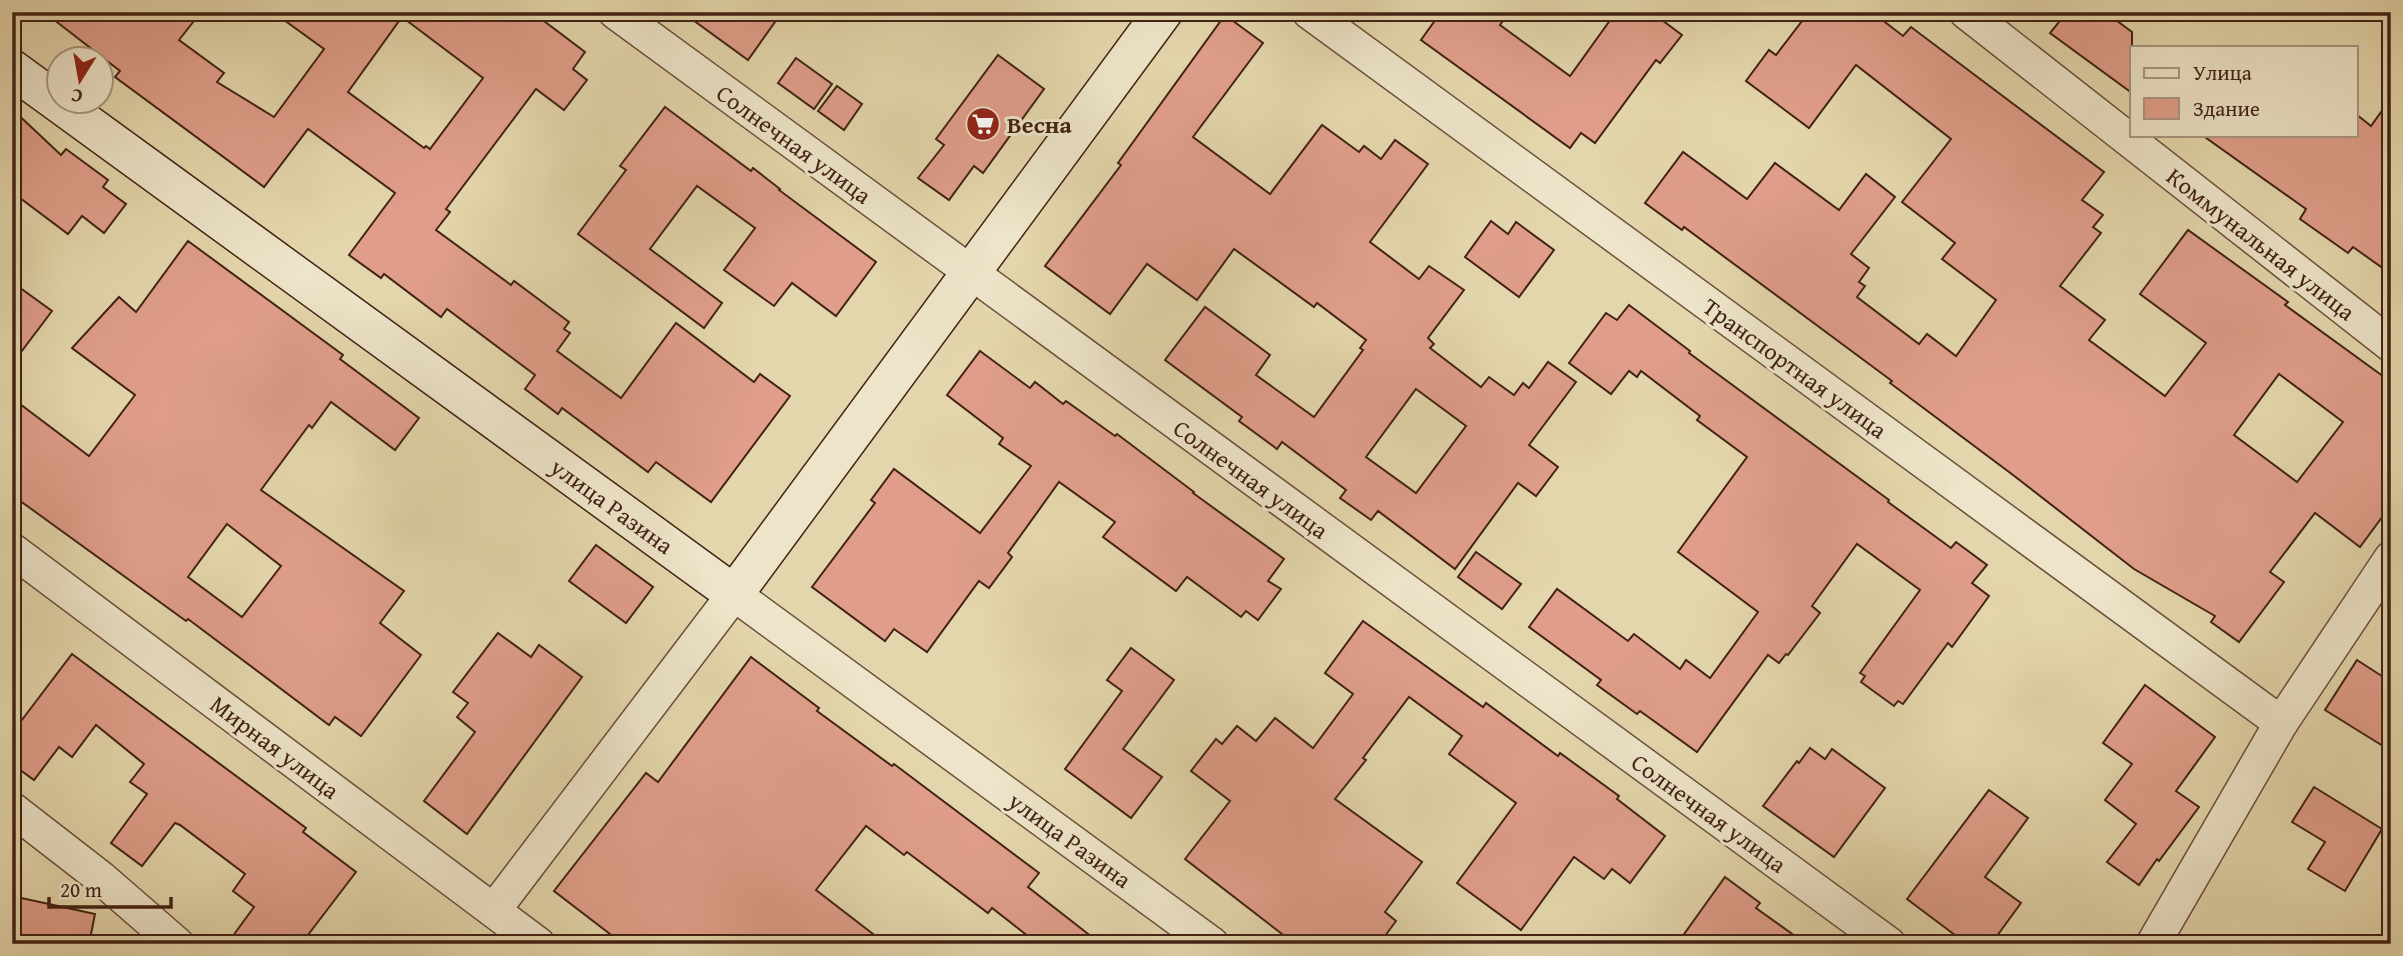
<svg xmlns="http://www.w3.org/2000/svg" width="2403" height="956" font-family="'Gentium Book Plus',serif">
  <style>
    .building { fill: #e09e8a; stroke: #422215; stroke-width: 2; fill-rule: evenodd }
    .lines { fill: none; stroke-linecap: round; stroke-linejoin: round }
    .street-casing { stroke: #6a4f3b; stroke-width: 36 }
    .secondary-casing { stroke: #422215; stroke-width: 41 }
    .street { stroke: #ede4c9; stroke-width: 33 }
    .secondary { stroke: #ede4c9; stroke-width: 38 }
    .labels { text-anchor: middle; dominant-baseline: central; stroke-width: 6; stroke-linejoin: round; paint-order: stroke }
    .poi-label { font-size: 24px; font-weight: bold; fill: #422215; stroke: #ede4c9; text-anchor: start }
    .street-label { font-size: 24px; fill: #422215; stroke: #ede4c9 }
  </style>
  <rect width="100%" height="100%" fill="#e4d6ac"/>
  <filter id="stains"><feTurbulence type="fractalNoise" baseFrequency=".00286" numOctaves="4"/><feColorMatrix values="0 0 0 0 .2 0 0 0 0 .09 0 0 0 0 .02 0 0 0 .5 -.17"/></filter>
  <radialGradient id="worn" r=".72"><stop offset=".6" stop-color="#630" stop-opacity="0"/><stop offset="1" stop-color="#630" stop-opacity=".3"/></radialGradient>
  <!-- building -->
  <g class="building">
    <path d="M44,12H201L179,40L224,73L217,82L274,117L324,49L273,12H532L585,52L573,69L587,80L564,110L536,89L446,209L450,212L436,230L511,285L514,281L569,322L564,329L570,333L557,351L621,398L676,323L754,382L760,374L790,396L711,502L656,462L648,472L562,408L558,414L525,389L535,375L447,309L441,317L384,274L381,278L349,255L395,193L308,129L264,187L115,77L120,71ZM402,17L483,78L430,149L426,146L424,148L348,92Z"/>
    <polygon points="682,12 782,12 748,60"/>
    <polygon points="1441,12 1509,12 1500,25 1570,76 1616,12 1651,12 1682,35 1660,63 1656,60 1595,143 1581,133 1570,148 1421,40"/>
    <path d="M1809,12H1872L1903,36L1911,27L2104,172L2082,200L2103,215L2093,227L2101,233L2060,286L2105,320L2089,340L2165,396L2206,343L2140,294L2188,230L2288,302L2285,305L2391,382V505L2360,547L2315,513L2270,572L2284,582L2239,642L2211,622L2215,616L2134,569L2013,475L1890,383L1892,381L1684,227L1682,230L1645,203L1683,152L1747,199L1775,163L1839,210L1866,174L1895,197L1851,254L1869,268L1859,282L1865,286L1857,297L1919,344L1927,334L1956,356L1996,300L1942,259L1955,243L1902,202L1951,139L1856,65L1809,128L1746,81L1769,50L1776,55ZM2279,374L2343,422L2297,482L2234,435Z"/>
    <polygon points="2067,12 2105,12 2132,32 2132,93 2050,33"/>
    <path d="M1225,15L1263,43L1193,137L1270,194L1322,125L1359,152L1364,146L1381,159L1395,140L1428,164L1370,242L1419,279L1429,266L1464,290L1428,338L1434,344L1430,348L1481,387L1489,377L1514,395L1523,383L1529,388L1548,362L1576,382L1529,445L1558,467L1536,496L1518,483L1455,569L1378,511L1371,520L1340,498L1346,490L1282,442L1277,449L1239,421L1242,417L1165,360L1205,307L1270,355L1256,375L1314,417L1363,350L1360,348L1366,340L1317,303L1314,307L1234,249L1197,300L1147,264L1110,314L1045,266L1121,165L1118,163ZM1416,389L1466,426L1416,493L1366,457Z"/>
    <polygon points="998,55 1044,89 983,173 974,166 949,200 918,178 944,145 936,139"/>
    <polygon points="796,58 832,84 814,109 778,83"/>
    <polygon points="837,86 862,104 844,130 818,111"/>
    <polygon points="2391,98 2391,274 2353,247 2348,253 2300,219 2306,209 2202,135 2356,135 2356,114 2371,126"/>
    <polygon points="665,107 751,171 753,168 780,189 779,190 876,262 836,316 792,283 774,306 724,270 755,228 697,186 650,249 722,303 704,328 578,234 626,170 620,166"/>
    <polygon points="12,109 61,155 66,149 108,180 103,187 126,204 104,233 82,216 68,234 12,192"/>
    <polygon points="1491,221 1508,234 1516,222 1554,250 1519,297 1465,257"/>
    <path d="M188,241L343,355L340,359L419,418L395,450L331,402L312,428L309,425L261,490L404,591L380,623L421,655L361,736L335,717L329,725L188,619L186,621L12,495V398L89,456L135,395L72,348L119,297L136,312ZM227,524L281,566L242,617L188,577Z"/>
    <polygon points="12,282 52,311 12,364"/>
    <polygon points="1629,305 1690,351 1689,353 1889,500 1888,502 1951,548 1956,542 1987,565 1972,583 1989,596 1952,647 1948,643 1903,704 1898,701 1894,706 1861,682 1865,676 1860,673 1920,590 1857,544 1812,606 1820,613 1788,655 1786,654 1779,663 1768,655 1697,752 1640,711 1637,714 1597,685 1601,680 1529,627 1557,589 1628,641 1634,634 1680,669 1686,660 1710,678 1758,612 1678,552 1747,457 1697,420 1700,416 1641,371 1637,377 1629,371 1611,394 1569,363 1606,313 1617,320"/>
    <polygon points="980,351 1030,388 1035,382 1063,404 1066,401 1115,436 1117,434 1194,492 1193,493 1284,559 1268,581 1281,589 1258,620 1246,611 1241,617 1187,577 1176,591 1103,537 1115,522 1059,482 1008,553 1012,557 989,588 979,581 927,652 894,629 885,641 812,587 875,503 871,500 894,469 980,533 1031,466 999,444 1003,438 947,395"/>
    <polygon points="596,545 653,587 626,623 569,581"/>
    <polygon points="1476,552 1521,584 1502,609 1458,577"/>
    <polygon points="1363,621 1483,707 1486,703 1558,756 1560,753 1619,796 1617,799 1665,836 1630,883 1612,869 1604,879 1574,857 1521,930 1457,883 1516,803 1449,754 1462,736 1409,697 1363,758 1366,760 1335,799 1422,862 1385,912 1396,921 1379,944 1295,944 1185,859 1230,801 1191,771 1216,739 1222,744 1237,726 1256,741 1275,718 1313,748 1353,694 1325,673"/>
    <polygon points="498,633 531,657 539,645 582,677 467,834 424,801 475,732 457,717 468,703 453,692"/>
    <polygon points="1131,648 1174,680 1123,749 1162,777 1131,818 1065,769 1122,691 1107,680"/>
    <polygon points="72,654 306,828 303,832 356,872 301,944 227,944 254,907 233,891 245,874 180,825 175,823 142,866 111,843 147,794 130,782 144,764 96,725 72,757 59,747 34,780 12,764 12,733"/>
    <polygon points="751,657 819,708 817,711 892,766 894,764 1039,873 1028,887 1101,944 1038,944 992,908 988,913 907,852 904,855 866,826 816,890 886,944 623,944 554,891 646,773 658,782"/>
    <polygon points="2357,660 2391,682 2391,751 2325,710"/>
    <polygon points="2145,685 2215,737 2176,791 2199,807 2159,861 2157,859 2139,885 2107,862 2136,824 2105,800 2132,764 2103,743"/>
    <polygon points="1810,748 1825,759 1832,749 1885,788 1834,857 1763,806 1797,761 1799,763"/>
    <polygon points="2314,787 2382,829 2345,891 2308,869 2325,842 2292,822"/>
    <polygon points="1989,790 2028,818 1985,877 2021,903 1991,944 1967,944 1907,899"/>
    <polygon points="1725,877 1760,903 1756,908 1806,944 1677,944"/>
    <polygon points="12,896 95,914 89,944 12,944"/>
  </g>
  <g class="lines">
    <!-- street casing -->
    <g class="street-casing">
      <g id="street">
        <polyline points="615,12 1889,944"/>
        <polyline points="1309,12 2281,723"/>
        <polyline points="1966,12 2391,345"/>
        <polyline points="12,550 538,944"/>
        <polyline points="12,809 101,878 177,944"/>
        <polyline points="494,910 734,594 1212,944"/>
        <polyline points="2153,944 2281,723 2391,558"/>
      </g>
    </g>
    <!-- secondary casing -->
    <g class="secondary-casing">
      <polyline id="secondary" points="12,69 734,594 1163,12"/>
    </g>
    <!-- street -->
    <use href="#street" class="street"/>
    <!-- secondary -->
    <use href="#secondary" class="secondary"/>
  </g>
  <!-- icons -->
  <defs>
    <g id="supermarket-disc" transform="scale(1.75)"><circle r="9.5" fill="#8f2418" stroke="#ede4c9"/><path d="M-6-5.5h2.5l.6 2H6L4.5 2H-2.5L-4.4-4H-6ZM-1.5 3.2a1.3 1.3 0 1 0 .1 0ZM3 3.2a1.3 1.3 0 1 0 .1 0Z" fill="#fff"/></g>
  </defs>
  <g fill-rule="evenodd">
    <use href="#supermarket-disc" x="983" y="124"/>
  </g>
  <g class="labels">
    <!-- poi labels -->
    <g class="poi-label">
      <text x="1007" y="124">Весна</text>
    </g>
    <!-- street labels -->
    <g class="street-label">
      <text transform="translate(794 144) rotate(36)">Солнечная улица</text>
      <text transform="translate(2261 244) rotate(38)">Коммунальная улица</text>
      <text transform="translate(1795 368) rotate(36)">Транспортная улица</text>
      <text transform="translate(1251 479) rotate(36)">Солнечная улица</text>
      <text transform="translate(612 506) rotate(36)">улица Разина</text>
      <text transform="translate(275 747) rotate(37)">Мирная улица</text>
      <text transform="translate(1709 813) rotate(36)">Солнечная улица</text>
      <text transform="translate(1070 840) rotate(36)">улица Разина</text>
    </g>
  </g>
  <!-- margin -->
  <rect width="2403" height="956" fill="none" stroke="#e4d6ac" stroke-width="42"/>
  <rect x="14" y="14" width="2375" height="928" fill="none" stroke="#422215" stroke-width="3.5"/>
  <rect x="21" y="21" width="2361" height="914" fill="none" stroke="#422215" stroke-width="2"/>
  <!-- legend -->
  <rect x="2130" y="46" width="228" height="91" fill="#ede4c9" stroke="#a99681" stroke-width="2"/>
  <rect x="2144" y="68" width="35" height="10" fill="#ede4c9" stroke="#a99681" stroke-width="2"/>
  <text x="2193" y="80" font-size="21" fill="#422215">Улица</text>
  <rect x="2144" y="98" width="35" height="21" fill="#e09e8a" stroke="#a99681" stroke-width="2"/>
  <text x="2193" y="116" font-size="21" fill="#422215">Здание</text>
  <!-- north arrow -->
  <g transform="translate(80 80) rotate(191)"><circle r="33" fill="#ede4c9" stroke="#a99681" stroke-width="2"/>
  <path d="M0-5L12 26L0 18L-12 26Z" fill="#8f2418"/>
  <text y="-10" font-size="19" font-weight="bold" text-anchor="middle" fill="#422215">С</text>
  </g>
  <!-- scale -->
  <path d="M49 897v10h122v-10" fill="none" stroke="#422215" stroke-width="3.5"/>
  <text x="60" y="897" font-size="21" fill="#422215" stroke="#ede4c9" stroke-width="5" paint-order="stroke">20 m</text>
  <rect width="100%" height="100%" filter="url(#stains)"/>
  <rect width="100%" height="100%" fill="url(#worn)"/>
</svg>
